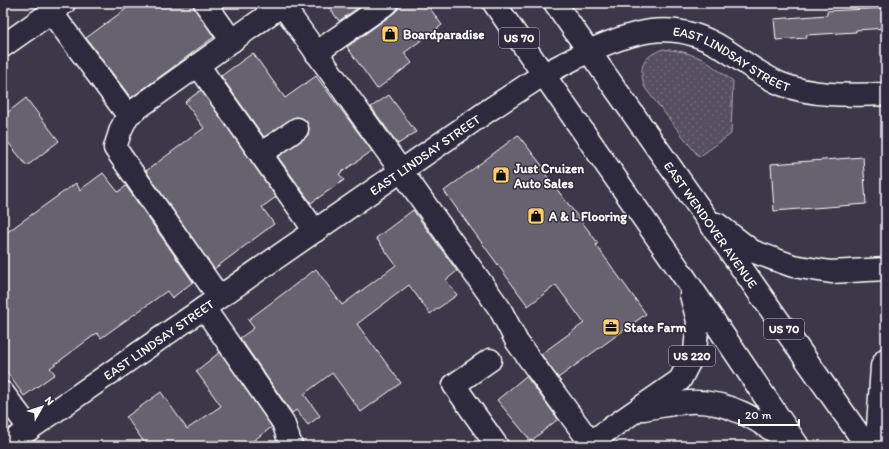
<svg xmlns="http://www.w3.org/2000/svg" width="889" height="449" font-family="Itim,sans-serif">
  <style>
    .grass { fill: url(#grass-dots); stroke: #aaa8b0 }
    .building { fill: #666270; stroke: #fff }
    .lines { fill: none; stroke-linecap: round; stroke-linejoin: round }
    .minor-casing { stroke: #fff; stroke-width: 25 }
    .major-casing { stroke: #fff; stroke-width: 25 }
    .highway-casing { stroke: #fff; stroke-width: 25 }
    .minor { stroke: #2f2a3d; stroke-width: 22 }
    .major { stroke: #2f2a3d; stroke-width: 22 }
    .highway { stroke: #2f2a3d; stroke-width: 22 }
    .labels { text-anchor: middle; dominant-baseline: central; stroke-width: 3; stroke-linejoin: round; paint-order: stroke }
    .shield { fill: #2f2a3d; stroke: #c1bfc5; stroke-width: 1 }
    .shield-label { font-size: 12px; font-weight: bold; fill: #fff }
    .poi-label { font-size: 13px; font-weight: bold; fill: #fff; stroke: #2f2a3d; text-anchor: start }
    .street-label { font-size: 13px; fill: #fff; stroke: #2f2a3d }
  </style>
  <defs>
    <pattern id="grass-dots" width="8" height="8" patternUnits="userSpaceOnUse"><rect width="8" height="8" fill="#555060"/><path d="M2 2h.1M6 6h.1" fill="none" stroke="#6e6a78" stroke-width="1.8" stroke-linecap="round"/></pattern>
  </defs>
  <rect width="100%" height="100%" fill="#3c3749"/>
  <filter id="ink" filterUnits="userSpaceOnUse"><feTurbulence type="fractalNoise" baseFrequency=".025" numOctaves="2"/><feDisplacementMap in="SourceGraphic" scale="8" xChannelSelector="R" yChannelSelector="G"/><feConvolveMatrix kernelMatrix="1 2 1 2 8 2 1 2 1" color-interpolation-filters="sRGB"/></filter>
  <g filter="url(#ink)">
    <!-- grass -->
    <path class="grass" d="M663,49L684,52L703,59L733,81L731,134L699,157L645,88C638,67 642,57 663,49Z"/>
    <!-- building -->
    <g class="building">
      <polygon points="134,3 192,3 214,37 131,98 86,38"/>
      <polygon points="326,3 365,3 339,21"/>
      <polygon points="399,3 426,3 442,25 404,53 412,63 377,89 347,47 394,13 398,9"/>
      <polygon points="886,8 886,28 856,30 856,32 806,35 807,38 776,40 774,19 827,15 827,11"/>
      <polygon points="253,53 285,98 316,76 372,151 339,174 344,180 311,203 278,157 308,135 309,128 307,122 302,118 296,117 264,137 221,76"/>
      <polygon points="201,90 276,197 262,207 274,224 214,269 146,171 204,128 185,102"/>
      <polygon points="389,95 416,132 398,144 371,107"/>
      <polygon points="26,98 59,141 27,166 3,136 3,116"/>
      <polygon points="518,135 548,173 546,175 598,243 596,245 646,314 558,378 541,354 584,323 556,285 528,306 444,191"/>
      <polygon points="863,157 866,204 774,211 771,164"/>
      <polygon points="103,173 118,192 126,186 193,282 172,298 167,291 101,338 97,333 50,368 55,374 24,396 3,367 3,235 76,183 80,190"/>
      <polygon points="413,210 457,271 446,280 457,295 430,314 409,285 357,324 401,383 361,412 332,373 304,394 320,416 308,425 296,410 292,413 240,338 254,328 248,320 316,269 342,305 396,265 376,238"/>
      <polygon points="220,352 272,427 246,446 147,446 126,417 161,392 187,429 221,406 196,371"/>
      <polygon points="526,376 558,419 531,441 497,400"/>
    </g>
    <g class="lines">
      <!-- minor casing -->
      <g class="minor-casing">
        <g id="minor">
          <polyline points="205,3 232,41"/>
          <polyline points="281,3 500,309 517,342 590,442"/>
          <polyline points="51,12 128,115"/>
          <polyline points="3,46 64,3"/>
          <path id="s1" d="M589,51C636,30 676,18 724,49C743,61 760,75 781,84C814,97 851,95 886,94"/>
          <polyline points="316,53 387,3"/>
          <polyline points="198,65 315,231"/>
          <polyline points="261,154 297,129"/>
          <polyline points="219,297 115,148 121,129 128,115 282,5"/>
          <polyline points="204,308 283,422 291,446"/>
          <polyline points="490,360 454,385 497,446"/>
          <polyline points="3,393 30,429"/>
        </g>
      </g>
      <!-- major casing -->
      <g class="major-casing">
        <g id="major">
          <path id="s2" d="M5,446L489,110L544,74L589,51"/>
        </g>
      </g>
      <!-- highway casing -->
      <g class="highway-casing">
        <g id="highway">
          <polyline points="494,3 687,281 798,446"/>
          <path id="s3" d="M555,3L867,446"/>
          <polyline points="717,224 752,251 793,266 831,272 886,269"/>
          <path d="M643,409C658,407 673,403 689,402C729,400 758,420 790,442"/>
          <polyline points="585,446 680,380 695,351 698,321 691,295"/>
          <polyline points="885,446 878,427 882,366 886,359"/>
        </g>
      </g>
      <!-- minor -->
      <use href="#minor" class="minor"/>
      <!-- major -->
      <use href="#major" class="major"/>
      <!-- highway -->
      <use href="#highway" class="highway"/>
    </g>
  </g>
  <!-- icons -->
  <defs>
    <g id="shop-square" transform="scale(0.9)"><rect x="-9" y="-9" width="18" height="18" rx="4" fill="#ffd166" stroke="#2f2a3d"/><path d="M-5-2.5h2.3a2.7 3.5 0 0 1 5.4 0H5L5.5 6h-11ZM-1.5-2.5h3a1.5 2.3 0 0 0-3 0Z" fill="#111"/></g>
    <g id="office-square" transform="scale(0.9)"><rect x="-9" y="-9" width="18" height="18" rx="4" fill="#ffd166" stroke="#2f2a3d"/><path d="M-6-3h4V-5.5h4V-3h4V5H-6ZM-1-4.5V-3h2v-1.5ZM-6 0V1H6V0Z" fill="#111"/></g>
  </defs>
  <g fill-rule="evenodd">
    <use href="#shop-square" x="390" y="34"/>
    <use href="#shop-square" x="501" y="175"/>
    <use href="#shop-square" x="536" y="216"/>
    <use href="#office-square" x="611" y="327"/>
  </g>
  <g class="labels">
    <!-- shield labels -->
    <g class="shield">
      <rect x="499" y="28" width="40" height="20" rx="3"/>
      <rect x="764" y="319" width="40" height="20" rx="3"/>
      <rect x="669" y="346" width="46" height="20" rx="3"/>
    </g>
    <g class="shield-label">
      <text x="519" y="38">US 70</text>
      <text x="784" y="329">US 70</text>
      <text x="692" y="356">US 220</text>
    </g>
    <!-- poi labels -->
    <g class="poi-label">
      <text x="403" y="34">Boardparadise</text>
      <text x="514" y="168">Just Cruizen<tspan x="514" dy="15">Auto Sales</tspan></text>
      <text x="549" y="216">A &amp; L Flooring</text>
      <text x="624" y="327">State Farm</text>
    </g>
    <!-- street labels -->
    <g class="street-label">
      <text stroke="none"><textPath href="#s1" startOffset="153">EAST LINDSAY STREET</textPath></text>
      <text stroke="none"><textPath href="#s2" startOffset="511">EAST LINDSAY STREET</textPath></text>
      <text stroke="none"><textPath href="#s3" startOffset="271">EAST WENDOVER AVENUE</textPath></text>
      <text stroke="none"><textPath href="#s2" startOffset="187">EAST LINDSAY STREET</textPath></text>
    </g>
  </g>
  <!-- margin -->
  <rect width="889" height="449" fill="none" stroke="#2f2a3d" stroke-width="16"/>
  <rect x="8" y="8" width="873" height="433" fill="none" stroke="#fff" stroke-width="1.5" filter="url(#ink)"/>
  <!-- north arrow -->
  <g transform="translate(42 407) rotate(51)" stroke="#2f2a3d" stroke-width="3" paint-order="stroke">
  <path d="M0-3L7 15L0 10L-7 15Z" fill="#ffffff"/>
  <text y="-6" font-size="11" font-weight="bold" text-anchor="middle" fill="#ffffff">N</text>
  </g>
  <!-- scale -->
  <path d="M739 419v6h60v-6" fill="none" stroke="#ffffff" stroke-width="2"/>
  <text x="745" y="419" font-size="12" fill="#ffffff" stroke="#2f2a3d" stroke-width="3" paint-order="stroke">20 m</text>
</svg>
